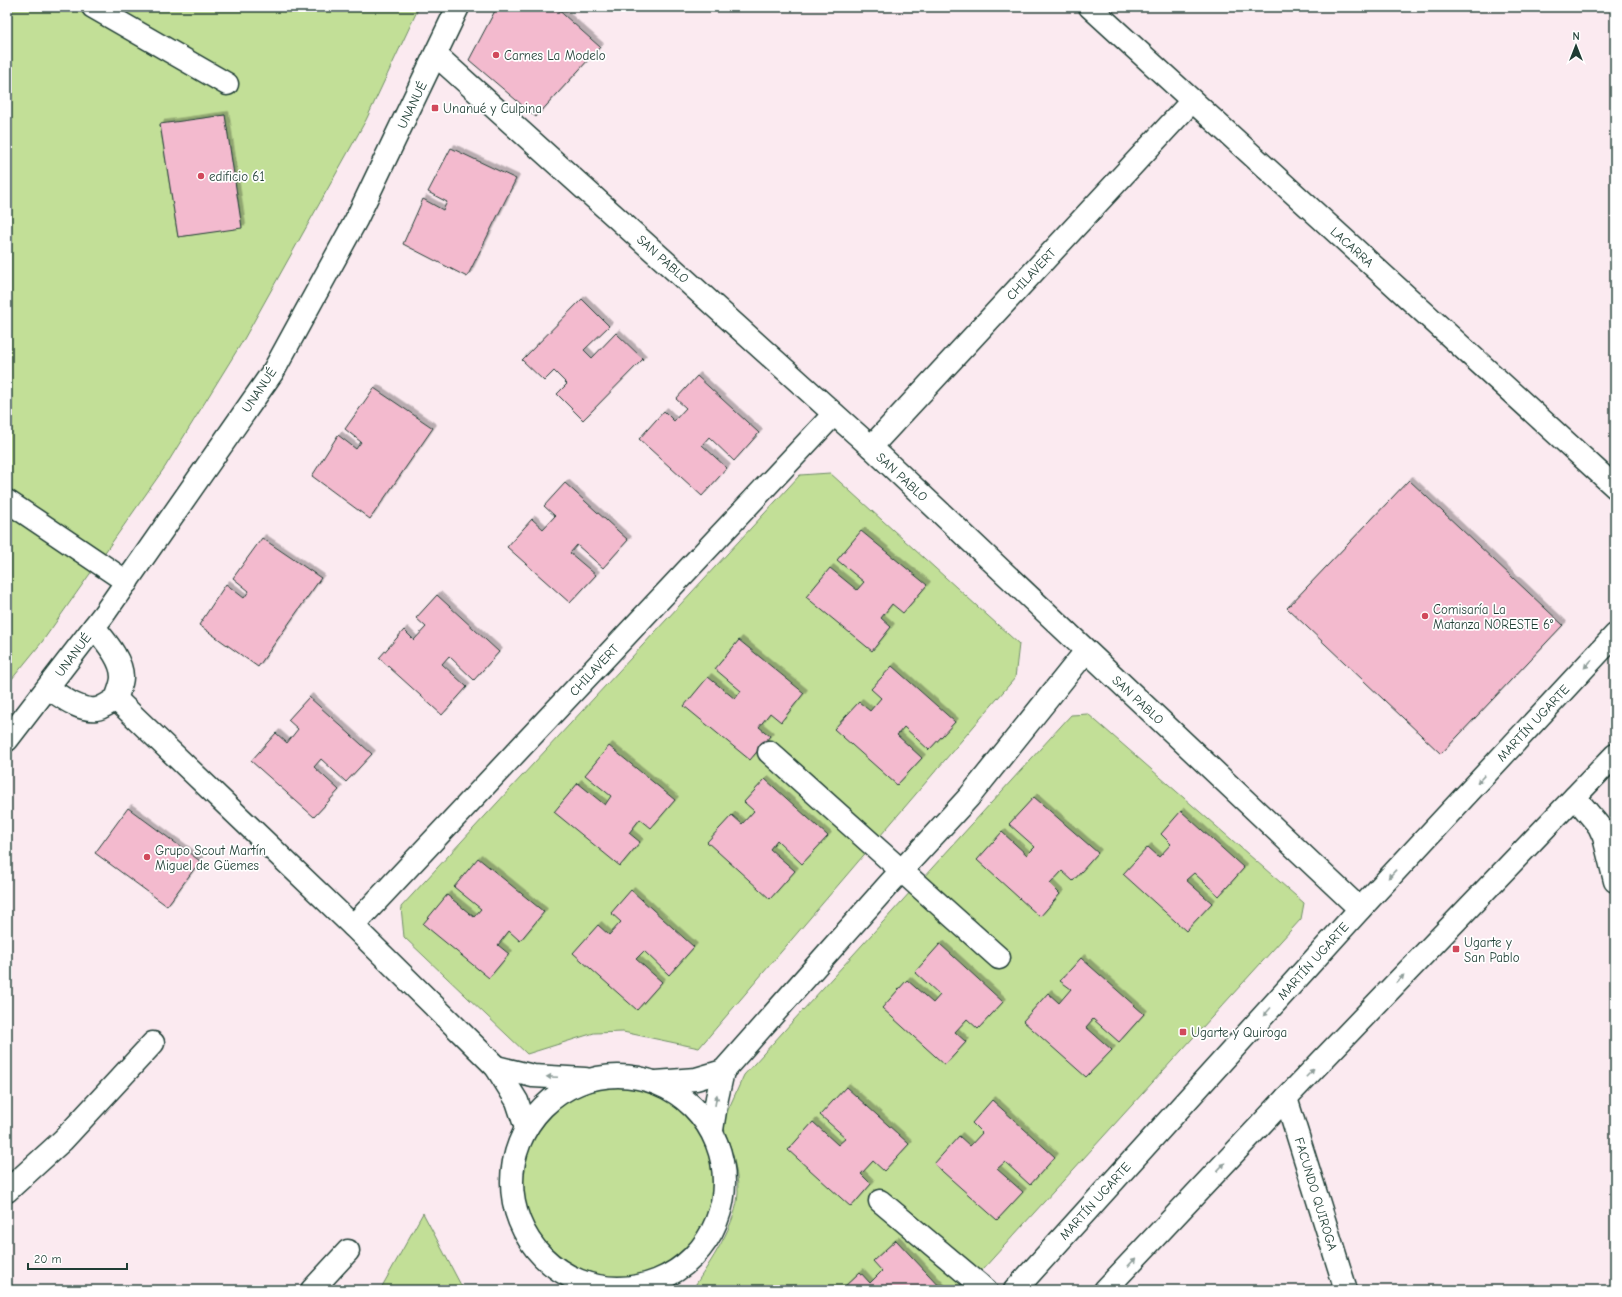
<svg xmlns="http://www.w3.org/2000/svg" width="1622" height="1297" font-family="'Comic Neue',sans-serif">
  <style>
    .green { fill: #c2df97; stroke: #708e66; fill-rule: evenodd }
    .building { fill: #f3bace; stroke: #1f3d34; filter: url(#shadow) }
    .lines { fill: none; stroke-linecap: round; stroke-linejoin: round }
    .minor-casing { stroke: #1f3d34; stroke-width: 25 }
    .minor { stroke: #fff; stroke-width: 22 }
    .oneway { fill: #8f9e9a }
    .poi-dot { fill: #d1495b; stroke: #fff; stroke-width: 1.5 }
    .labels { text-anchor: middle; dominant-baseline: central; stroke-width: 3.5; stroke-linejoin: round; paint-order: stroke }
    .poi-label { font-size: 13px; fill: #1f3d34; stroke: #fff; text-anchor: start }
    .street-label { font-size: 13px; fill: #1f3d34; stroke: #fff }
  </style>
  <defs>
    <filter id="shadow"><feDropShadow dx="3.5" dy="-3.5" stdDeviation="0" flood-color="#0004"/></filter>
  </defs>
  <rect width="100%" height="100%" fill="#fbeaf0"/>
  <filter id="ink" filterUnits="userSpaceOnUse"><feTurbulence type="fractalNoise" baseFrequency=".025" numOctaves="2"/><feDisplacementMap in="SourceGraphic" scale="8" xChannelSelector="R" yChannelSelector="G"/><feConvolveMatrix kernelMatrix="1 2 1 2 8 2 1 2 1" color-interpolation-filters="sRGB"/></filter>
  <g filter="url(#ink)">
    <!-- green -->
    <g class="green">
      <path d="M7,7H419L366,120L244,339L165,467L42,642L7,685ZM225,115L242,227L178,237L160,125Z"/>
      <polygon points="830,473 1019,644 1015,678 699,1048 623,1032 594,1033 527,1054 404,937 401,907 800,475"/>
      <path d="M1088,714L1304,903L1301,919L964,1290H692C709,1264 738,1223 738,1191C738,1168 730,1145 722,1123L744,1075L1071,715Z"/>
      <circle cx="616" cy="1184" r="99"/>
      <polygon points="423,1213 463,1289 472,1290 380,1290"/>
    </g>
    <!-- building -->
    <g class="building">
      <polygon points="497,7 555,7 600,47 536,117 469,60"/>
      <polygon points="225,115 242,228 178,237 160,124"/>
      <polygon points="451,148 516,179 467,277 403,244 423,199 443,210 447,202 428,192"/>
      <polygon points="582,299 609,326 584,350 592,358 616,333 643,359 583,420 557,394 567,384 554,371 544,381 522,360"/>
      <polygon points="697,376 759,433 734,461 709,437 702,445 727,468 702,496 639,439 664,411 674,421 686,408 676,399"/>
      <polygon points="374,388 433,428 370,519 312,476 338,435 356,449 361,442 345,429"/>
      <polygon points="1409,480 1563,625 1441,754 1287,608"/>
      <polygon points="565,483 628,540 603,568 577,545 570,553 596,575 570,603 507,547 532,519 543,529 555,516 544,506"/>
      <polygon points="861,531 927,585 903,613 892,604 881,618 891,627 872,651 806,597 830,568 857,590 864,582 837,560"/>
      <polygon points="262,538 321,578 258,667 199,625 226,584 244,598 249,591 233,578"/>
      <polygon points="437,595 499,652 474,680 449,656 442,664 467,687 442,715 379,658 404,630 414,640 426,627 416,618"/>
      <polygon points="739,640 804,693 781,722 770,713 759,727 770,736 750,760 684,706 708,677 735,699 741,691 715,669"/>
      <polygon points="892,666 955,722 929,750 904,727 897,735 922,758 897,785 834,729 859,702 870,711 881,698 871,689"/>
      <polygon points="309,697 372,754 346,782 321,759 314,767 339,790 314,817 251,761 276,733 287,743 298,729 288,720"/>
      <polygon points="609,746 675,800 651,828 640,819 629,833 640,842 620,866 554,812 578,783 605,805 611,796 585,775"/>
      <polygon points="765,779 828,836 802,864 777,840 770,849 795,871 770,899 707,842 732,815 742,824 754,811 744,802"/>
      <polygon points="1034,797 1098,853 1073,881 1062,871 1050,884 1060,894 1040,917 977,860 1002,832 1027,855 1035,847 1009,824"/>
      <polygon points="128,808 200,861 167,906 95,853"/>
      <polygon points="1181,811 1244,868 1219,896 1194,873 1186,880 1212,903 1186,931 1123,874 1148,847 1159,857 1171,844 1161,834"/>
      <polygon points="478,858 544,912 520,941 509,931 498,945 509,954 489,978 423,924 447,895 474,917 481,909 454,887"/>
      <polygon points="631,890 694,947 669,975 644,951 636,959 662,982 637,1010 573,953 598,925 609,935 621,922 611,913"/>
      <polygon points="940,944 1003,1002 978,1029 967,1019 955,1032 966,1042 945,1065 882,1008 907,980 933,1003 940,995 915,972"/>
      <polygon points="1081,958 1144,1014 1119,1042 1093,1019 1086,1027 1112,1050 1086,1077 1023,1021 1048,993 1059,1003 1071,989 1060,981"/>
      <polygon points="846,1087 909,1144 884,1171 873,1161 861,1174 871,1184 851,1207 788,1150 813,1122 838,1145 846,1138 820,1115"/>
      <polygon points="992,1100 1055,1157 1030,1185 1005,1162 997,1169 1023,1192 997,1220 934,1164 959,1136 970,1146 982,1133 972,1123"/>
      <polygon points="896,1240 943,1290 841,1290 860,1272 870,1283 882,1271 873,1261"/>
    </g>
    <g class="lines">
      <!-- minor casing -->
      <g class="minor-casing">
        <g id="minor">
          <polyline points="93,7 227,84"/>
          <polyline points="1090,7 1615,487"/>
          <polyline points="436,55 871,447 1360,909"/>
          <polyline points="871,447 1192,101"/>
          <polyline points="7,501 127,582"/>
          <path d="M48,688C62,697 79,711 96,709C103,708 110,702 116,699C118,693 122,684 122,677C122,659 104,640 94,627"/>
          <polyline points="116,699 353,926 496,1067 517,1101 526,1128"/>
          <polyline points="7,740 104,614 274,370 356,220 458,7"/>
          <polyline points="769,752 999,958"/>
          <polyline points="1575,797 1599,826 1604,837 1615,881"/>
          <polyline points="353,926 834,414"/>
          <polyline points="496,1067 533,1076 585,1079"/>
          <circle cx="618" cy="1182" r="106"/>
          <polyline points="656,1082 696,1079 723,1071"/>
          <polyline points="1286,1098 1346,1290"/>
          <polyline points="712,1130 717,1098 723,1071 889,884 969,797 1086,651"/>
          <polyline points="7,1191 63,1140 153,1043"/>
          <polyline points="880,1201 986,1290"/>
          <polyline points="312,1290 348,1251"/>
          <polyline points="1015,1290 1360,909 1615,635"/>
          <polyline points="1105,1290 1286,1098 1615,755"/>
        </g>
      </g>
      <!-- minor -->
      <use href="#minor" class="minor"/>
    </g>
    <!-- one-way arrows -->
    <defs><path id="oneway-solid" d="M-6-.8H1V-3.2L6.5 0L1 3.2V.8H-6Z"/></defs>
    <g class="oneway">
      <use href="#oneway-solid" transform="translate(1588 664) rotate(133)"/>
      <use href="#oneway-solid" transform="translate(1481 779) rotate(133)"/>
      <use href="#oneway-solid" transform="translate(1392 874) rotate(133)"/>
      <use href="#oneway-solid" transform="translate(1400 979) rotate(-46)"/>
      <use href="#oneway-solid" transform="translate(1267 1012) rotate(132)"/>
      <use href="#oneway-solid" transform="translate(1310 1073) rotate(-46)"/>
      <use href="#oneway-solid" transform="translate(552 1077) rotate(-177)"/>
      <use href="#oneway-solid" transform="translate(716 1100) rotate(-80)"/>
      <use href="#oneway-solid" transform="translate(1221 1167) rotate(-47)"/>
      <use href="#oneway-solid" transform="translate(1132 1262) rotate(-47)"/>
    </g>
  </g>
  <!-- markers -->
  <g class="poi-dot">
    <circle cx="496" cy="55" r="4"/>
    <rect x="431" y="104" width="8" height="8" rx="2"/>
    <circle cx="201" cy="176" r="4"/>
    <circle cx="1425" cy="616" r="4"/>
    <circle cx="147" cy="857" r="4"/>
    <rect x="1452" y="945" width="8" height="8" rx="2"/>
    <rect x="1179" y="1028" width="8" height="8" rx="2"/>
  </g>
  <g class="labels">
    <!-- poi labels -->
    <g class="poi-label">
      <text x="504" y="55">Carnes La Modelo</text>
      <text x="443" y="108">Unanué y Culpina</text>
      <text x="209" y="176">edificio 61</text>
      <text x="1433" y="609">Comisaría La<tspan x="1433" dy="15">Matanza NORESTE 6°</tspan></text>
      <text x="155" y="850">Grupo Scout Martín<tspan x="155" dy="15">Miguel de Güemes</tspan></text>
      <text x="1464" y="942">Ugarte y<tspan x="1464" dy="15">San Pablo</tspan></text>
      <text x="1191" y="1032">Ugarte y Quiroga</text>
    </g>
    <!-- street labels -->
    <g class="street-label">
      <text transform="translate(412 105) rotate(-64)">UNANUÉ</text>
      <text transform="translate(1352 247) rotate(42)">LACARRA</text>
      <text transform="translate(663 259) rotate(42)">SAN PABLO</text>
      <text transform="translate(1031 274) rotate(-47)">CHILAVERT</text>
      <text transform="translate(259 390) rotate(-56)">UNANUÉ</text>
      <text transform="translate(902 477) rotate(43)">SAN PABLO</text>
      <text transform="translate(73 655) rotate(-53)">UNANUÉ</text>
      <text transform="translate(594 670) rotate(-47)">CHILAVERT</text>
      <text transform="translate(1138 700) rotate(43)">SAN PABLO</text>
      <text transform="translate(1533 723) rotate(-47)">MARTÍN UGARTE</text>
      <text transform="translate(1313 961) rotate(-48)">MARTÍN UGARTE</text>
      <text transform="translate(1316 1194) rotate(73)">FACUNDO QUIROGA</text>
      <text transform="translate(1095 1201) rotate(-48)">MARTÍN UGARTE</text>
    </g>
  </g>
  <!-- margin -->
  <rect width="1622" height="1297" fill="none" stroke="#fff" stroke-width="24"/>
  <rect x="12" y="12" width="1598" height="1273" fill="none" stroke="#1f3d34" stroke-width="1.5" filter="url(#ink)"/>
  <!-- north arrow -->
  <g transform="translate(1576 46)" stroke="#ffffff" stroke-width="3" paint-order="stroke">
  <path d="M0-3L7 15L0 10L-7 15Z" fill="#1f3d34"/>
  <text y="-6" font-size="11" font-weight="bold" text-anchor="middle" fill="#1f3d34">N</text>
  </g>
  <!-- scale -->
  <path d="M28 1263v6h99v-6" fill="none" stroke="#1f3d34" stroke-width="2"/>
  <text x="34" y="1263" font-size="12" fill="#1f3d34" stroke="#ffffff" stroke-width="3" paint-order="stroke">20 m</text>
</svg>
